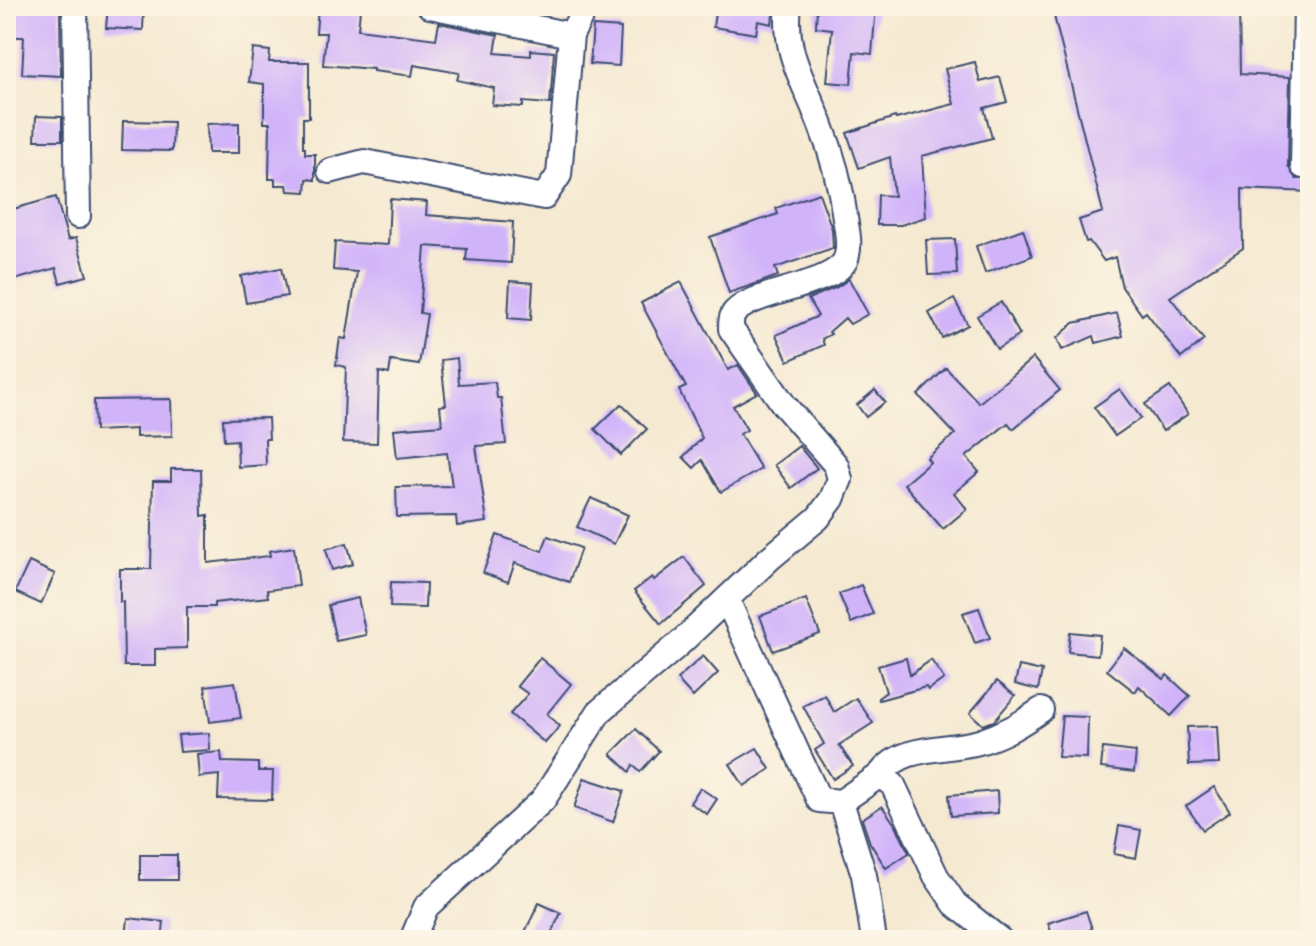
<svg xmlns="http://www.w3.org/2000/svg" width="1316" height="946" font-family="Dekko,sans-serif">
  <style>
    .building { fill: #d1b3fa }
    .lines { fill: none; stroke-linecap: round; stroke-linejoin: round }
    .minor-casing { stroke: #3c4b6f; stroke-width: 28 }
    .minor { stroke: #fff; stroke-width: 24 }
  </style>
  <rect width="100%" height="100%" fill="#fcf5e5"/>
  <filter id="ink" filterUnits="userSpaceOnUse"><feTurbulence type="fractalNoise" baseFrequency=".0125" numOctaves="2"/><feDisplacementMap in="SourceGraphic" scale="16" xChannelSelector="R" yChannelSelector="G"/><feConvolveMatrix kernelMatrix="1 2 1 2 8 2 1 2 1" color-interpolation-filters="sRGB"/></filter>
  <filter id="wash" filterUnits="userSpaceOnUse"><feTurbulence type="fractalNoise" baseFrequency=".006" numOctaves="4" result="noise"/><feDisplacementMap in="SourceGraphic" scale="32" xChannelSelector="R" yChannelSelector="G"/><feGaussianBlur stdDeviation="1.8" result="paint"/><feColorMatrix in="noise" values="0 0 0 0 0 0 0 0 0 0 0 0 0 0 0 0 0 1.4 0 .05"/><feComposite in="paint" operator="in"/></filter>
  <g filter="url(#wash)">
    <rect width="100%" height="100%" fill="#f5e9d1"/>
    <g id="blocks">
      <!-- building -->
      <g class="building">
        <polygon points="15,6 60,6 61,76 22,74 24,37 12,37"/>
        <polygon points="108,6 144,6 143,30 106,28"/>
        <polygon points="716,6 774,6 772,24 758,21 756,34 713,27"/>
        <polygon points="817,6 876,6 872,54 854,52 851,84 827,82 832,29 816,27"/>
        <polygon points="1084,6 1239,6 1240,74 1290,77 1288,166 1296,179 1310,179 1310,192 1242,189 1243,248 1170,297 1204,340 1181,358 1146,312 1142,315 1122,287 1115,257 1104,261 1089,241 1086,242 1079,220 1103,212 1053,12"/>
        <polygon points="318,7 360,10 358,29 436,39 439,23 498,35 495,53 531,56 531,50 554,52 550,104 523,102 523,107 492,105 494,88 457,80 459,73 414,65 412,76 373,71 373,69 323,65 326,33 316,33"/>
        <polygon points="593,26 621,28 619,66 590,64"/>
        <polygon points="253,49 270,51 269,62 309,62 309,118 303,118 303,148 305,148 305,154 315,154 315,180 307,179 306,192 288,191 287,185 275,185 275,179 269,179 270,123 264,123 264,84 249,82"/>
        <polygon points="975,62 980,82 1000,77 1007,102 984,108 992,138 922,156 926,217 901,225 877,225 878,195 894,196 890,157 859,168 847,133 895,117 896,119 954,104 945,69"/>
        <polygon points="36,116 62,117 62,140 35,140"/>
        <polygon points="123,121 173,122 172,151 122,150"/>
        <polygon points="239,123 239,153 208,153 207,124"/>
        <polygon points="819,193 832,229 833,248 775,268 778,276 729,293 710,237 778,214 776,208"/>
        <polygon points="56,197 68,240 76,238 87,276 60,283 56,268 11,281 6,263 6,211"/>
        <polygon points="390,199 427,202 426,215 513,222 511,263 466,260 467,249 425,246 420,313 427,314 419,365 391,361 389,374 379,372 377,443 343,442 346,367 336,365 340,338 346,339 357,272 333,270 335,242 388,245"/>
        <polygon points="1023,229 1032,256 985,273 976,246"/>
        <polygon points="955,239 957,274 928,275 926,240"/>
        <polygon points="281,268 287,296 246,303 241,276"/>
        <polygon points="849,279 868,314 850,324 845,318 829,332 831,334 822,339 824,345 788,361 776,335 818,316 808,299 837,287"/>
        <polygon points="510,281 533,283 531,320 508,318"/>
        <polygon points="681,282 728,370 738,365 757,393 733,406 747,430 740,434 761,469 721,492 702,460 694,468 683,457 702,438 679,390 686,387 641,303"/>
        <polygon points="954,299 968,325 942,338 929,313"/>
        <polygon points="1001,302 1020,335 997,349 977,316"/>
        <polygon points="1117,313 1123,336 1096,343 1094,336 1062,350 1057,338 1074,323"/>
        <polygon points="457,358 459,384 495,382 497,398 501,398 506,444 476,446 487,522 457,526 456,516 397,517 396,487 452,486 447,453 397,458 394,429 442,425 440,406 446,405 441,360"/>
        <polygon points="1033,358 1060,390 1013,429 1008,423 966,457 979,472 954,493 967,509 943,529 904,484 930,462 927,458 955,434 918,395 946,368 979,403"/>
        <polygon points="1170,387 1188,414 1163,431 1145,404"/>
        <polygon points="1120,389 1141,418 1115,436 1094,407"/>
        <polygon points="875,390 885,402 866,417 857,405"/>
        <polygon points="171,399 172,436 136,437 136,429 95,431 94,400"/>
        <polygon points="621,404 647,429 621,455 595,429"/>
        <polygon points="268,418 269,439 265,439 266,465 238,467 237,440 224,441 223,419"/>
        <polygon points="799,446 817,468 791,488 774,465"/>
        <polygon points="171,469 201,469 202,516 208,515 208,563 270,556 269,551 294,547 299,586 267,590 268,597 214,603 214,607 187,607 187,648 155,649 155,666 124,666 123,602 120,602 120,569 151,569 153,481 171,481"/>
        <polygon points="591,498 628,515 614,544 577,527"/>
        <polygon points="497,535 542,551 548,536 581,548 569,582 515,563 508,582 483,573"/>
        <polygon points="347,543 353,564 332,570 326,549"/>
        <polygon points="684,557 706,586 661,624 634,591 652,577 654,580"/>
        <polygon points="29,562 55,574 41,604 15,592"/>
        <polygon points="391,582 426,583 425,608 390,607"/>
        <polygon points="861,585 873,614 851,623 839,594"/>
        <polygon points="358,598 366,635 336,641 328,605"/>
        <polygon points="806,599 820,634 773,651 760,616"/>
        <polygon points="979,608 990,638 975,643 963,613"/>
        <polygon points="1070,632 1100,635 1098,655 1068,652"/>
        <polygon points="1124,648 1164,679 1167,675 1190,696 1171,716 1139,686 1135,692 1107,670"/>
        <polygon points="703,656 718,673 693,697 677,679"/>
        <polygon points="540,658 571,684 547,714 560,726 545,743 510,714 528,694 517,686"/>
        <polygon points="906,658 910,675 931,660 944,679 928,690 926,687 879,700 878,698 886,692 878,666"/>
        <polygon points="1019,666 1042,671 1038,690 1015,684"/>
        <polygon points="997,681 1015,696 994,721 983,725 970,713"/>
        <polygon points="235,682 241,718 210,722 205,686"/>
        <polygon points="825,695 834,712 856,698 873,723 839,745 853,766 833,779 815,750 824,744 803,706"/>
        <polygon points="1062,716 1088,717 1087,758 1058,757"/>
        <polygon points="1217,726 1219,764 1189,765 1187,727"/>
        <polygon points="636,729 659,751 640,772 633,765 630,772 611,754"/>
        <polygon points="209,733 210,750 180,752 178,735"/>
        <polygon points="757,748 770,769 744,786 730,764"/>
        <polygon points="1103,748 1136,752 1134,772 1101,768"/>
        <polygon points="221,752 222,762 258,763 258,771 273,771 272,800 218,799 219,775 199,777 197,754"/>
        <polygon points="584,778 624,791 613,822 574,808"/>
        <polygon points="1214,787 1230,812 1203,830 1186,806"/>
        <polygon points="700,788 717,799 707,814 690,803"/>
        <polygon points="997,791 998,813 951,816 949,795"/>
        <polygon points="882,806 896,826 909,853 886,868 870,843 862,819"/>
        <polygon points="1119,826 1141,830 1136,858 1114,854"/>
        <rect x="140" y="855" width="37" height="25"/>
        <polygon points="539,903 561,913 548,940 521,940"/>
        <polygon points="1086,911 1092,929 1054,940 1048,923"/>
        <polygon points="128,918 164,922 162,940 126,940"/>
      </g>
    </g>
  </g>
  <g filter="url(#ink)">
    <use href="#blocks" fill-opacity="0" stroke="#3c4b6f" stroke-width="2"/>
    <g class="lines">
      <!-- minor casing -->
      <g class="minor-casing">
        <g id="minor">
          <polyline points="75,6 78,216"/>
          <polyline points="430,6 571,35"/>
          <polyline points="1303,166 1306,6"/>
          <polyline points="330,171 364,162 544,197 559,175 571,35 586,6"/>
          <polyline points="727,600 819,800 841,802 880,775 893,785 936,876 955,904 1000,940"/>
          <path d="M880,775C901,744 946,751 979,742C1003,735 1021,724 1041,710"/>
          <polyline points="841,802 864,875 874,940"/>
          <path d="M412,940L426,907L543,800L599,712L679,644L770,558L818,518L832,499L840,479L836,465L784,405L731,329C731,324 731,316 735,312C756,289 842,286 847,255C850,243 847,230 845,218C841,186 832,153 820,123C804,81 783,52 789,6"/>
        </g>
      </g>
      <!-- minor -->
      <use href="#minor" class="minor"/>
    </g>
  </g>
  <!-- margin -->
  <rect width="1316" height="946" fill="none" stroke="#fcf5e5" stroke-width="32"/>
</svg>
